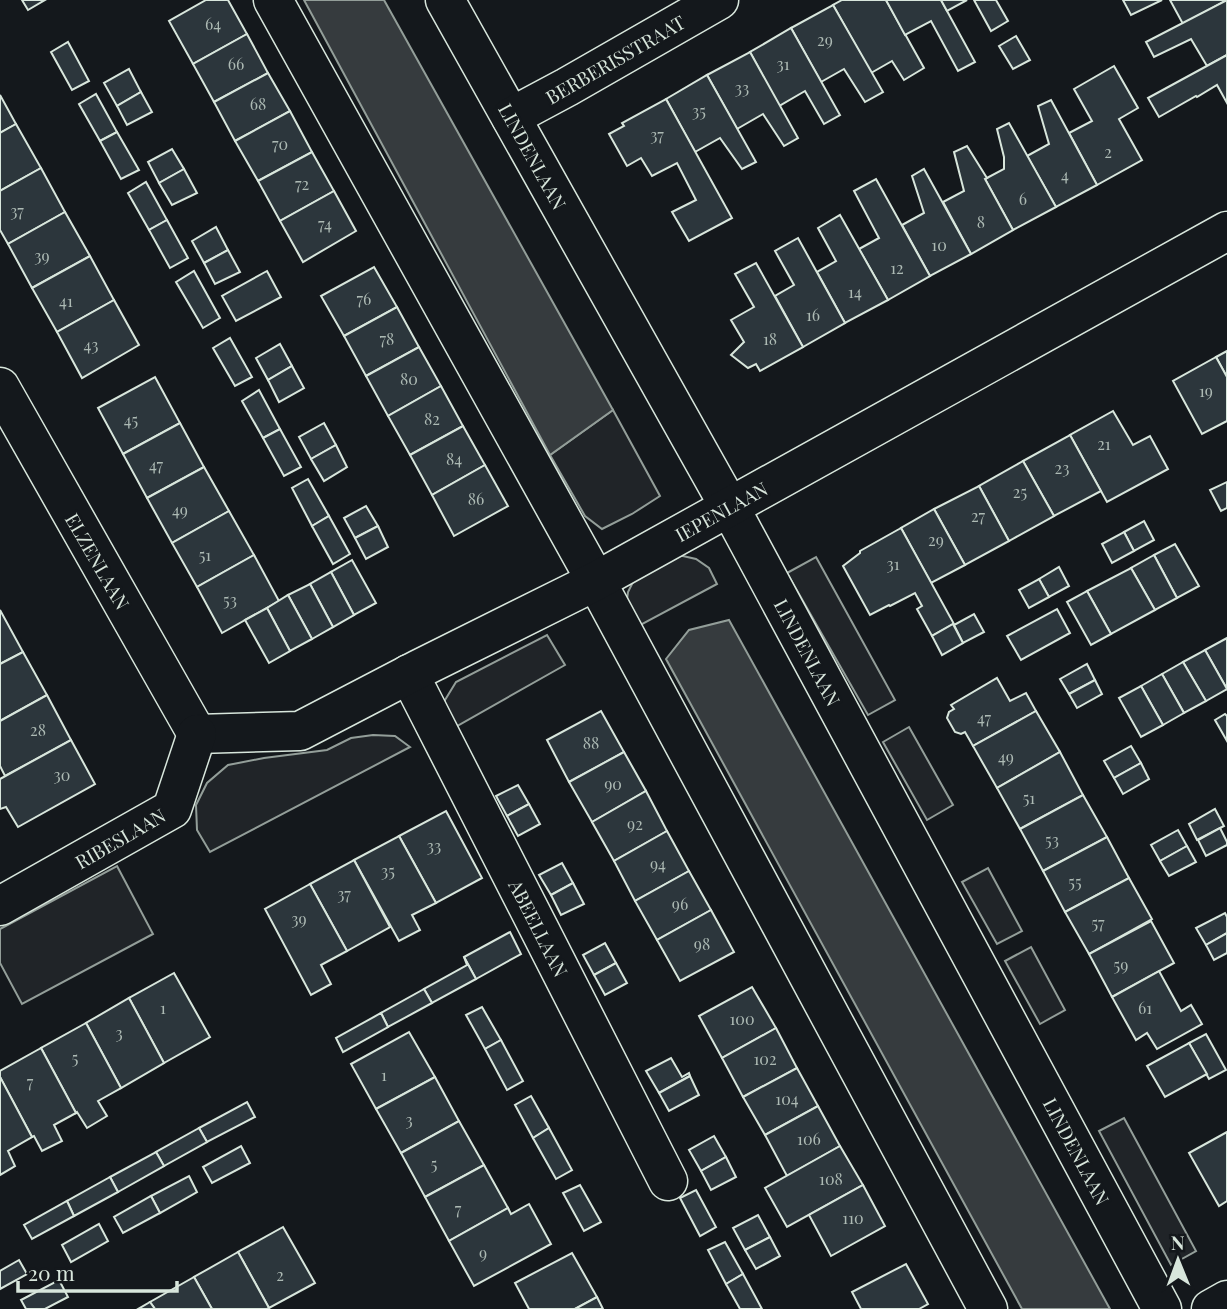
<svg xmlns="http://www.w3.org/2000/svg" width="1227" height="1309" font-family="'Playfair Display',serif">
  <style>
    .green { fill: #202428; stroke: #939e99; stroke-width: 2 }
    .water { fill: #363b3e; stroke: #939e99; stroke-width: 2 }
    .building { fill: #2c363c; stroke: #d8e6dc; stroke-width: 2 }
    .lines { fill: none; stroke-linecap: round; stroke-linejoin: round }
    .minor-casing { stroke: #d8e6dc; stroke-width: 41 }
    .minor { stroke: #14181c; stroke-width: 38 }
    .labels { text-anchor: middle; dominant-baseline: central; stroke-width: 5; stroke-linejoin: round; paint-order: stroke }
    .number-label { font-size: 16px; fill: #adbab4 }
    .street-label { font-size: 19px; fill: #d8e6dc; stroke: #14181c }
  </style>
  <rect width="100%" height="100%" fill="#14181c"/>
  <!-- green -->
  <g class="green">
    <polygon points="613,410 660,496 632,514 602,529 585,516 550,455"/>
    <polygon points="674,554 696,559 709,568 717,584 633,629 625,614 628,592 637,574"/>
    <polygon points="816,557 895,700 868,715 787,573"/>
    <polygon points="547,635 565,665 450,730 444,717 445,700 456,682"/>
    <polygon points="909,727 953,805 927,820 883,742"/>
    <polygon points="373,735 395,736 410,747 210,852 197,830 196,805 207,783 228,765 264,758 327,750 351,738"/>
    <polygon points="117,866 153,934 22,1004 0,963 0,929"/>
    <polygon points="988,868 1022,931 997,944 962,882"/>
    <polygon points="1031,947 1065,1010 1040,1024 1005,961"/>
    <polygon points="1124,1118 1196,1251 1171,1265 1099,1131"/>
  </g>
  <!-- water -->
  <g class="water">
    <polygon points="304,0 384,0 613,410 550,455"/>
    <polygon points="729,620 1110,1309 1022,1309 666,659 689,630"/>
  </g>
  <!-- building -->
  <g class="building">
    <polygon points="22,0 45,0 28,10"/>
    <polygon points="206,0 228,0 247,34 193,64 169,21"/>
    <polygon points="842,0 886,0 924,68 904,80 892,61 871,73 833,5"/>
    <polygon points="886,0 941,0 975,62 958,71 931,21 905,35"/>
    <polygon points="941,0 967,0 947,11"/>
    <polygon points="974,0 996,0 1008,21 991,31"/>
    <polygon points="1123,0 1162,0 1131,15"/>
    <polygon points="1170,0 1227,0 1183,24"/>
    <polygon points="1227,0 1227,55 1207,66 1191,39 1154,57 1146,42"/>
    <polygon points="833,5 883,92 865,102 844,69 821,82 791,28"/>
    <polygon points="791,28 840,115 824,124 805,91 779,106 750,52"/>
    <polygon points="247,34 268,73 214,102 193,64"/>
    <polygon points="1016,36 1030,60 1013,69 999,46"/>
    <polygon points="68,42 89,81 72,90 51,52"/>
    <polygon points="750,52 798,138 784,146 763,114 737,129 707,75"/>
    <polygon points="1227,55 1227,103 1217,85 1197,97 1196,96 1159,117 1148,98"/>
    <polygon points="1114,66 1138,108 1119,119 1142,160 1097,185 1069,133 1092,121 1074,89"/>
    <polygon points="129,69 141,92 117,106 104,83"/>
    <polygon points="268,73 290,111 235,141 214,102"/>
    <polygon points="707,75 756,162 742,169 720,138 695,152 666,99"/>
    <polygon points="141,92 152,112 127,125 117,106"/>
    <polygon points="96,94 117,132 100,141 79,104"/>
    <polygon points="0,95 16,124 0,133"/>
    <polygon points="666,99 732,218 689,241 672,212 696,200 677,163 652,176 641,158 627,166 609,134 624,126 622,123"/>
    <polygon points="1051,100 1097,185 1056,207 1027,156 1049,144 1038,106"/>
    <polygon points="290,111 312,152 258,181 235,141"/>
    <polygon points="1009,123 1056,207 1013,230 985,179 1004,169 1004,157 997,129"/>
    <polygon points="16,124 41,168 0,191 0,133"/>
    <polygon points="117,132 139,170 121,179 100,141"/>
    <polygon points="967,146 987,178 985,179 1013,230 971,254 943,202 964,191 954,152"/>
    <polygon points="172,149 184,169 159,183 148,162"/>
    <polygon points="312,152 334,191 280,221 258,181"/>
    <polygon points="41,168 65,212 8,244 0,230 0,191"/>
    <polygon points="184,169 197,193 172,205 159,183"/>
    <polygon points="924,169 971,254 930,276 902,225 924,213 912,176"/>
    <polygon points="876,179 930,276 888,300 859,249 879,238 854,191"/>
    <polygon points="146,182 167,220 149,230 128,193"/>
    <polygon points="334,191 356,231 303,262 280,221"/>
    <polygon points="65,212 90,256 32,288 8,244"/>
    <polygon points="840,215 888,300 845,323 817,272 836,261 818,228"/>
    <polygon points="167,220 188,258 170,268 149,230"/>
    <polygon points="216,227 228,250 204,263 192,241"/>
    <polygon points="798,238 845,323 803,347 775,296 794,285 775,251"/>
    <polygon points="228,250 240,272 215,284 204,263"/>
    <polygon points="90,256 114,300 57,332 32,288"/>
    <polygon points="756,263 803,347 760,371 756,364 748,368 731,355 744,342 731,320 754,307 735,274"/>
    <polygon points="374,267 397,307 344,336 321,296"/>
    <polygon points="194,271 220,318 203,328 176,282"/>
    <polygon points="267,271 281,297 236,321 222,296"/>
    <polygon points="114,300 139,345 82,378 57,332"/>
    <polygon points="397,307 419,347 366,376 344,336"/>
    <polygon points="230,338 252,377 235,386 213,348"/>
    <polygon points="280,344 292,366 268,380 256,358"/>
    <polygon points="419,347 441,386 388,416 366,376"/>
    <polygon points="1227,351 1227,377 1216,357"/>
    <polygon points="1216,357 1227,377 1227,421 1202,434 1173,381"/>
    <polygon points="292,366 304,388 279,402 268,380"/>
    <polygon points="155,377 180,423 123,454 98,408"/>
    <polygon points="441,386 463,426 410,455 388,416"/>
    <polygon points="259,390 280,429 263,438 242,401"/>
    <polygon points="1113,411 1133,445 1150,436 1168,469 1107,502 1070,435"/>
    <polygon points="180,423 204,467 147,498 123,454"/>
    <polygon points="324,423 336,445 311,459 299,437"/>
    <polygon points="463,426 485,465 432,495 410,455"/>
    <polygon points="280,429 301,467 284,476 263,438"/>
    <polygon points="1070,435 1101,491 1054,516 1023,461"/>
    <polygon points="336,445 347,467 324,481 311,459"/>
    <polygon points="1023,461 1054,516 1009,541 979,486"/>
    <polygon points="485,465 508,506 454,536 432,495"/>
    <polygon points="204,467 229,511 172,543 147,498"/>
    <polygon points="308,479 329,516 312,526 292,488"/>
    <polygon points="1227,482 1227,508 1221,511 1210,490"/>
    <polygon points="979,486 1009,541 965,565 934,509"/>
    <polygon points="366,506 378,526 355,538 344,518"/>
    <polygon points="934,509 965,565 931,583 901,528"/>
    <polygon points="229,511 254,555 197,587 172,543"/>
    <polygon points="329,516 350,554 333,564 312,526"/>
    <polygon points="1144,521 1154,540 1134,551 1124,532"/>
    <polygon points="378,526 388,547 366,559 355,538"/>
    <polygon points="901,528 954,624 932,636 917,609 922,606 915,593 890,606 889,605 870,615 843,566 860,553 860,551"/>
    <polygon points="1124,532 1134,551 1112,563 1102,544"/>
    <polygon points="1175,544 1199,586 1177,598 1154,555"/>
    <polygon points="254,555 279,601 222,633 197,587"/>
    <polygon points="1154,555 1177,598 1155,610 1131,568"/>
    <polygon points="352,560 376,603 354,615 331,572"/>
    <polygon points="1059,567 1069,586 1049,597 1039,579"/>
    <polygon points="1131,568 1155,610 1111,634 1087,591"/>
    <polygon points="331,572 354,615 333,627 310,584"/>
    <polygon points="1039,579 1049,597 1029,608 1019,590"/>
    <polygon points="310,584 333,627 312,639 288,595"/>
    <polygon points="1087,591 1111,634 1091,645 1067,602"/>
    <polygon points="288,595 312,639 290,651 267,608"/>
    <polygon points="267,608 290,651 269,663 245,620"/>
    <polygon points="1057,609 1070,633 1021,660 1007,636"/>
    <polygon points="0,610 23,652 0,664"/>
    <polygon points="974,614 984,632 963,643 954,625"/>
    <polygon points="953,624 963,643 942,655 932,636"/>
    <polygon points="1227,638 1227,689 1205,650"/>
    <polygon points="1205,650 1227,689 1206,701 1183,662"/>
    <polygon points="23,652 47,695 0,721 0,664"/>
    <polygon points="1183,662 1206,701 1184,713 1162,674"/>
    <polygon points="1087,664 1095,680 1069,694 1060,679"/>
    <polygon points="1162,674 1184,713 1163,725 1141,686"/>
    <polygon points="997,678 1010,701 1026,693 1036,711 973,746 965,732 961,734 955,732 947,718 949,712 954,709 951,705"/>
    <polygon points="1095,680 1102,694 1077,708 1069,694"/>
    <polygon points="1141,686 1163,725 1141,737 1119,698"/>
    <polygon points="47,695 71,740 5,776 0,766 0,721"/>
    <polygon points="601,711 624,752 569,782 547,740"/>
    <polygon points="1036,711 1060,752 997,788 973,746"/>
    <polygon points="1225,714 1227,716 1227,741 1215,720"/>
    <polygon points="71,740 95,784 18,827 6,807 0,809 0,779"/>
    <polygon points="1131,746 1141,763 1114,778 1104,761"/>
    <polygon points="624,752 646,791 592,822 569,782"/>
    <polygon points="1060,752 1083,795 1020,829 997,788"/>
    <polygon points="1141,763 1149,779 1123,794 1114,778"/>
    <polygon points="518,785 529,804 507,816 496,796"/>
    <polygon points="646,791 667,831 614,861 592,822"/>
    <polygon points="1083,795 1107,837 1043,871 1020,829"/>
    <polygon points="529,804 540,824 518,836 507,816"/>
    <polygon points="1215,809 1224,826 1197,840 1189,824"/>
    <polygon points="446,811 482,878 436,903 399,836"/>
    <polygon points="1220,828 1227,842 1227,845 1206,856 1198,840"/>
    <polygon points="1178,830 1187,846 1160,861 1151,845"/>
    <polygon points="667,831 689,871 635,901 614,861"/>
    <polygon points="399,836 436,903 412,915 420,930 399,941 354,860"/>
    <polygon points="1107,837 1129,878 1065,912 1043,871"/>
    <polygon points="1187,846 1196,862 1169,876 1160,861"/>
    <polygon points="354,860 390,927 347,951 310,884"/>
    <polygon points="562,863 573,883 551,895 539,875"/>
    <polygon points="689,871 711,910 657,940 635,901"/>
    <polygon points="1129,878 1152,919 1089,954 1065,912"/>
    <polygon points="573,883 584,904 561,915 551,895"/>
    <polygon points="310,884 347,951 321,965 331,984 311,995 265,909"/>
    <polygon points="711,910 734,952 680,981 657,940"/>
    <polygon points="1225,913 1227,917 1227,933 1206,945 1196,928"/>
    <polygon points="1151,921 1174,963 1112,997 1089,954"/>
    <polygon points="510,932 521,954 476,979 464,957"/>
    <polygon points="1227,933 1227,953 1214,960 1206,945"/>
    <polygon points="605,943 616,963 594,975 583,955"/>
    <polygon points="464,957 476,979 432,1003 424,989 467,965"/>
    <polygon points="616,963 627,983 605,995 594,975"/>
    <polygon points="1159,971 1181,1011 1191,1005 1202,1024 1157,1049 1147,1033 1136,1040 1112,997"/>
    <polygon points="174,973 210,1037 164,1063 129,998"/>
    <polygon points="752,987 776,1028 722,1058 699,1016"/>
    <polygon points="424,989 432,1003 388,1027 381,1013"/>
    <polygon points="129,998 164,1063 121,1088 86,1023"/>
    <polygon points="482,1007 501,1040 485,1049 466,1015"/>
    <polygon points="381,1013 388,1027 343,1052 336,1038"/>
    <polygon points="86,1023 121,1088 98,1101 107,1116 87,1128 77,1112 76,1113 41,1048"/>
    <polygon points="776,1028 797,1068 743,1097 722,1058"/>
    <polygon points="409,1032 435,1077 376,1109 351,1064"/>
    <polygon points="1206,1034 1226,1070 1209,1079 1189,1043"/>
    <polygon points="501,1040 523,1081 507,1090 485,1049"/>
    <polygon points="1189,1043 1207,1074 1165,1097 1147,1066"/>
    <polygon points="41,1048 76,1113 54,1125 62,1141 42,1151 34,1136 32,1137 0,1077 0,1071"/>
    <polygon points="671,1058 682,1077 689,1073 690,1076 659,1093 646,1071"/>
    <polygon points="797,1068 818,1106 765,1135 743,1097"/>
    <polygon points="690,1076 699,1095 669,1111 659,1093"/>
    <polygon points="0,1077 32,1137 8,1151 15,1166 0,1175"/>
    <polygon points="435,1077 459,1121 401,1153 376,1109"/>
    <polygon points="531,1096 549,1128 533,1138 515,1105"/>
    <polygon points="247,1102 255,1117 207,1142 199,1128"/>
    <polygon points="818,1106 840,1146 787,1176 765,1135"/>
    <polygon points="459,1121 484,1165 425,1197 401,1153"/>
    <polygon points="199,1128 207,1142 164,1166 156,1152"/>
    <polygon points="549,1128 572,1170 556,1179 533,1138"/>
    <polygon points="1227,1132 1227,1201 1219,1206 1189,1153"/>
    <polygon points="714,1136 726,1157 701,1171 689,1150"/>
    <polygon points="241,1146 250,1163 212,1183 203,1167"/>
    <polygon points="840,1146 863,1185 787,1227 765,1188"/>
    <polygon points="156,1152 164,1166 118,1192 110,1177"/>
    <polygon points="726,1157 736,1177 711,1190 701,1171"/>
    <polygon points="484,1165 508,1208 449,1241 425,1197"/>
    <polygon points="189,1176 197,1192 160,1213 151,1196"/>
    <polygon points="110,1177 118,1192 74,1216 67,1201"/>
    <polygon points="580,1185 601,1222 584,1231 563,1193"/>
    <polygon points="863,1185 885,1226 831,1256 809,1215"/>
    <polygon points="696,1190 716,1227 700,1236 680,1198"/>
    <polygon points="151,1196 160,1213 123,1233 114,1217"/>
    <polygon points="67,1201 74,1216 32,1239 24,1225"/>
    <polygon points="529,1204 551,1244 474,1286 449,1241 508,1208 511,1214"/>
    <polygon points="758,1215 770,1237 745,1250 733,1228"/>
    <polygon points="99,1224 108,1241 71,1262 62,1245"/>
    <polygon points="283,1227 315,1283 269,1308 238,1252"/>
    <polygon points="770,1237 780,1256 756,1269 745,1250"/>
    <polygon points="725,1242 743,1274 726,1284 708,1250"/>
    <polygon points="238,1252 269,1308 267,1309 212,1309 194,1277"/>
    <polygon points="572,1253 597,1297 575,1309 529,1309 515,1283"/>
    <polygon points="19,1260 27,1274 0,1289 0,1271"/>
    <polygon points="906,1264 928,1304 919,1309 861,1309 852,1292"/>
    <polygon points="743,1274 762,1309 740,1309 726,1284"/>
    <polygon points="194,1277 212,1309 155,1309 150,1302"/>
    <polygon points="59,1280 68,1297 45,1309 26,1309 21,1300"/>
    <polygon points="597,1297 603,1309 575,1309"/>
    <polygon points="150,1302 155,1309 138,1309"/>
  </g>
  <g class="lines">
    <!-- minor casing -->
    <g class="minor-casing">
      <g id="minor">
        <polyline points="273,0 596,581 988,1309"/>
        <polyline points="445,0 729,506 1162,1309"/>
        <polyline points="511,117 567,87 719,0"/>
        <polyline points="0,387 197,734"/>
        <polyline points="409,674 668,1181"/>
        <polyline points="197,734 300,731 419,669 596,581 1227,231"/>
        <polyline points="0,906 172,809 197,734"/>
        <polyline points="1211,1309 1227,1300"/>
      </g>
    </g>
    <!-- minor -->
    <use href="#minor" class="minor"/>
  </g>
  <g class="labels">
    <!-- number labels -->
    <g class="number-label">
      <text x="213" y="23">64</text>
      <text x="825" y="39">29</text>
      <text x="236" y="63">66</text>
      <text x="783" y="63">31</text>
      <text x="742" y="87">33</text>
      <text x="258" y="103">68</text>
      <text x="699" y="110">35</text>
      <text x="657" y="134">37</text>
      <text x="280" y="143">70</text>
      <text x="1108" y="151">2</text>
      <text x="1065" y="174">4</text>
      <text x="302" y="183">72</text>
      <text x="1023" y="198">6</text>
      <text x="17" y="210">37</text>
      <text x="981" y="221">8</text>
      <text x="325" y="223">74</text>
      <text x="939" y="244">10</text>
      <text x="42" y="255">39</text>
      <text x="897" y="267">12</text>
      <text x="855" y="291">14</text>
      <text x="364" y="298">76</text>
      <text x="66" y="300">41</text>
      <text x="813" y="314">16</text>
      <text x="387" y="338">78</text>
      <text x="770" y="338">18</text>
      <text x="91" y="344">43</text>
      <text x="409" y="378">80</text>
      <text x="1206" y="390">19</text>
      <text x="432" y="418">82</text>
      <text x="131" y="419">45</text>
      <text x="1104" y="443">21</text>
      <text x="454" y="458">84</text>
      <text x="156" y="464">47</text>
      <text x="1062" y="467">23</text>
      <text x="1020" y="491">25</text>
      <text x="476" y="498">86</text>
      <text x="180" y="509">49</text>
      <text x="978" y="515">27</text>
      <text x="936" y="539">29</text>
      <text x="205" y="554">51</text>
      <text x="893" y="563">31</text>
      <text x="230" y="599">53</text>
      <text x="984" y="717">47</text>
      <text x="38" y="729">28</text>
      <text x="591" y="742">88</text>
      <text x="1006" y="756">49</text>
      <text x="62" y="774">30</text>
      <text x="613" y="783">90</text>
      <text x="1029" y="797">51</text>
      <text x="635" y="823">92</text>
      <text x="1052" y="839">53</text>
      <text x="434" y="845">33</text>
      <text x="658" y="863">94</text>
      <text x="388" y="870">35</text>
      <text x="1075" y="881">55</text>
      <text x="344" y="893">37</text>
      <text x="680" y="903">96</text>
      <text x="299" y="918">39</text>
      <text x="1098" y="922">57</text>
      <text x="702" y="943">98</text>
      <text x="1121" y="964">59</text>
      <text x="163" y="1007">1</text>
      <text x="1145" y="1007">61</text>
      <text x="742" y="1018">100</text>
      <text x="119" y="1032">3</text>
      <text x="75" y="1057">5</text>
      <text x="765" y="1058">102</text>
      <text x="384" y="1074">1</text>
      <text x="30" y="1081">7</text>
      <text x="787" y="1098">104</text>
      <text x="409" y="1119">3</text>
      <text x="809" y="1138">106</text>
      <text x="434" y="1163">5</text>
      <text x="831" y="1178">108</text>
      <text x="458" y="1208">7</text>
      <text x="853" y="1217">110</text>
      <text x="483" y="1252">9</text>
      <text x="280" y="1274">2</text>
    </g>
    <!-- street labels -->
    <g class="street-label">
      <text transform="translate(615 59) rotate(-30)">BERBERISSTRAAT</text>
      <text transform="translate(533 156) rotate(61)">LINDENLAAN</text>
      <text transform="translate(721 511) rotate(-29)">IEPENLAAN</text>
      <text transform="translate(98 561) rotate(60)">ELZENLAAN</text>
      <text transform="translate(808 652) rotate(62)">LINDENLAAN</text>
      <text transform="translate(120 838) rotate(-30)">RIBESLAAN</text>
      <text transform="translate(539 928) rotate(63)">ABEELLAAN</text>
      <text transform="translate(1077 1151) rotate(62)">LINDENLAAN</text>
    </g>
  </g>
  <!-- north arrow -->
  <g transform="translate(1178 1260) rotate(359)" stroke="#14181c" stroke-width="5" paint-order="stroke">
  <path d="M0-5L12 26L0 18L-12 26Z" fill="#d8e6dc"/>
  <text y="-10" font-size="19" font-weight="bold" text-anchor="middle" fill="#d8e6dc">N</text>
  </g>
  <!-- scale -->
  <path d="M18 1281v10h159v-10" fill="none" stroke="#d8e6dc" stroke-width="3.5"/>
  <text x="28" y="1281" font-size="21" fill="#d8e6dc" stroke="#14181c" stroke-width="5" paint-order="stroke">20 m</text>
</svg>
